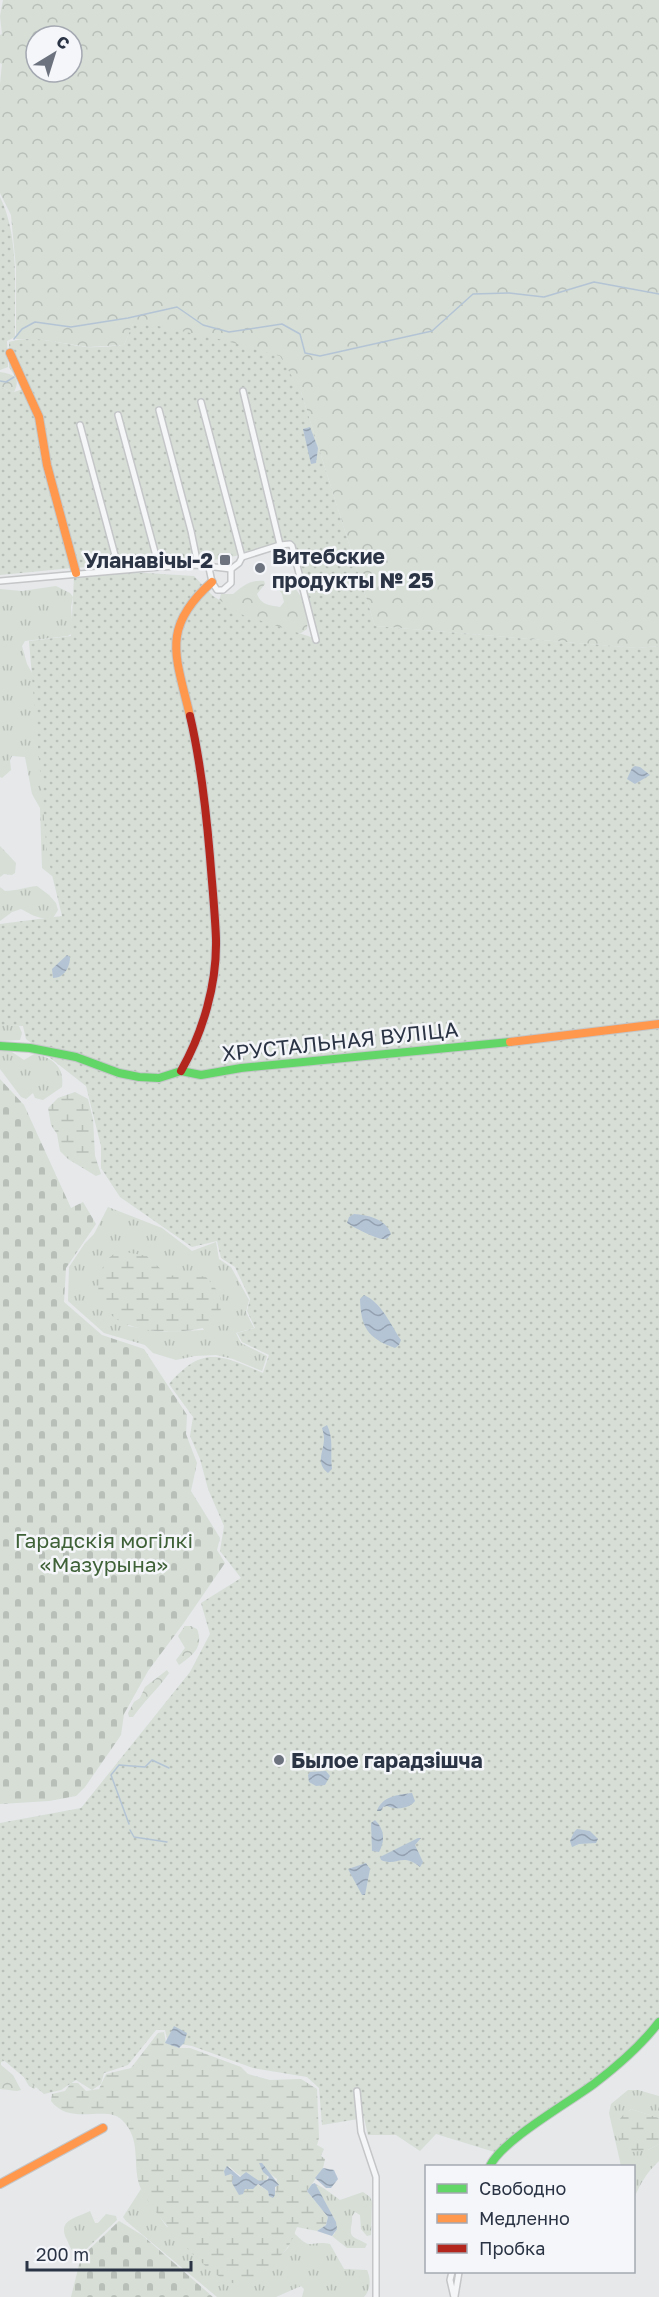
<svg xmlns="http://www.w3.org/2000/svg" width="659" height="2297" font-family="'Golos Text',sans-serif">
  <style>
    .grass { fill: url(#grass-tufts); fill-rule: evenodd }
    .forest { fill: url(#forest-crowns); fill-rule: evenodd }
    .wetland { fill: url(#wetland-marsh); fill-rule: evenodd }
    .cemetery { fill: url(#cemetery-stones) }
    .garden { fill: url(#garden-dots) }
    .water { fill: url(#water-waves) }
    .lines { fill: none; stroke-linecap: round; stroke-linejoin: round }
    .stream { stroke: #b4c4d5; stroke-width: 1.5 }
    .street-casing { stroke: #c4c6c8; stroke-width: 8 }
    .fast-casing { stroke: #c4c6c8; stroke-width: 10 }
    .slow-casing { stroke: #c4c6c8; stroke-width: 10 }
    .jam-casing { stroke: #c4c6c8; stroke-width: 10 }
    .street { stroke: #f5f6f7; stroke-width: 5 }
    .fast { stroke: #63d668; stroke-width: 8 }
    .slow { stroke: #ff974d; stroke-width: 8 }
    .jam { stroke: #b3261e; stroke-width: 8 }
    .poi-dot { fill: #6c737f; stroke: #f4f6f9; stroke-width: 2 }
    .labels { text-anchor: middle; dominant-baseline: central; stroke-width: 5; stroke-linejoin: round; paint-order: stroke }
    .poi-label { font-size: 21px; font-weight: bold; fill: #2b3445; stroke: #f4f6f9; text-anchor: start }
    .street-label { font-size: 21px; fill: #2b3445; stroke: #f4f6f9 }
    .park-label { font-size: 21px; fill: #3f6138; stroke: #f4f6f9 }
  </style>
  <defs>
    <pattern id="grass-tufts" width="24" height="20" patternUnits="userSpaceOnUse" patternTransform="scale(1.5)"><rect width="24" height="20" fill="#d6ded6"/><path d="M3 7l-1-3M5 7V3M7 7l1-3M15 17l-1-3M17 17v-4M19 17l1-3" fill="none" stroke="#b8bfb9"/></pattern>
    <pattern id="forest-crowns" width="20" height="18" patternUnits="userSpaceOnUse" patternTransform="scale(1.5)"><rect width="20" height="18" fill="#d6ded6"/><path d="M2 6a3 3 0 1 1 6 0M12 15a3 3 0 1 1 6 0" fill="none" stroke="#b8bfb9"/></pattern>
    <pattern id="wetland-marsh" width="20" height="14" patternUnits="userSpaceOnUse" patternTransform="scale(1.5)"><rect width="20" height="14" fill="#d6ded6"/><path d="M1 5h8M5 5V1M11 12h8M15 12V8" fill="none" stroke="#b8bfb9"/></pattern>
    <pattern id="cemetery-stones" width="16" height="16" patternUnits="userSpaceOnUse" patternTransform="scale(1.5)"><rect width="16" height="16" fill="#d6ded6"/><path d="M2 7V4a2 2 0 0 1 4 0v3zM10 15v-3a2 2 0 0 1 4 0v3z" fill="#b8bfb9"/></pattern>
    <pattern id="garden-dots" width="8" height="8" patternUnits="userSpaceOnUse" patternTransform="scale(1.5)"><rect width="8" height="8" fill="#d6ded6"/><path d="M2 2h.1M6 6h.1" fill="none" stroke="#b8bfb9" stroke-width="1.8" stroke-linecap="round"/></pattern>
    <pattern id="water-waves" width="16" height="10" patternUnits="userSpaceOnUse" patternTransform="scale(1.5)"><rect width="16" height="10" fill="#b4c4d5"/><path d="M0 5q4-4 8 0t8 0" fill="none" stroke="#93a0af"/></pattern>
  </defs>
  <rect width="100%" height="100%" fill="#e6e8ea"/>
  <!-- grass -->
  <g class="grass">
    <polygon points="56,586 70,593 73,597 71,607 73,633 68,636 25,641 22,646 27,664 36,680 57,874 52,876 42,868 40,808 32,794 25,757 12,756 10,760 11,770 2,778 0,777 0,589 22,591"/>
    <polygon points="0,846 16,863 15,873 12,875 4,874 0,877"/>
    <path d="M37,886L49,895L56,903L58,910L53,918C40,920 32,915 21,909L12,912L0,921V887L5,891C16,891 26,887 37,886Z"/>
    <polygon points="0,1024 19,1026 22,1033 20,1040 0,1041"/>
    <path d="M0,1050L12,1052L24,1060L34,1054C52,1057 65,1067 62,1087L43,1100L35,1098L33,1093L26,1099L21,1097L0,1069Z"/>
    <path d="M108,1207L162,1228L192,1251L216,1242L219,1259L231,1267L249,1300L246,1312L254,1328L236,1333L241,1343L267,1356L262,1371L233,1359L216,1355L195,1356L176,1360L153,1353L145,1345L104,1333L68,1301L69,1267L85,1243L94,1234ZM147,1256L168,1277L204,1330L164,1332L128,1326Z"/>
    <path d="M628,2090H638L659,2096V2118L631,2109L620,2119L618,2130L648,2150L659,2144V2161C646,2173 641,2183 634,2198V2166H621L609,2113L611,2104Z"/>
    <path d="M315,2184C322,2186 333,2195 340,2200L363,2192L370,2197L372,2202L371,2235L367,2236L361,2229L360,2215L355,2212C350,2220 353,2213 352,2222C348,2240 354,2236 367,2244L365,2248H347L332,2236L335,2233L336,2222Z"/>
    <path d="M141,2189L166,2226L254,2281L288,2248L294,2233C312,2252 310,2240 330,2244L344,2269L367,2270C371,2279 371,2289 364,2297H302L304,2289L301,2286L276,2297H217L126,2221L123,2217Z"/>
    <path d="M90,2211L95,2223H98L106,2214L116,2216L117,2220L79,2256C72,2253 70,2247 67,2240C57,2220 74,2219 90,2211Z"/>
  </g>
  <!-- forest -->
  <g class="forest">
    <path d="M3,0H659V646L637,648L375,626L301,392L133,324L124,345L88,347L44,340L16,339V268L11,215L0,193V84L2,64L0,63V35L2,34L0,16ZM36,36H72V72H36Z"/>
    <path d="M0,372C14,374 21,378 14,392L0,387Z"/>
    <path d="M275,577C298,582 310,606 307,629L301,633H288L218,605L221,594H233C242,587 250,579 264,581L265,584L257,594C261,605 269,605 280,607L284,602L282,594L272,580Z"/>
    <path d="M185,1626H191L197,1629C204,1647 193,1655 179,1665L176,1660L185,1648L178,1636Z"/>
    <path d="M167,1670L169,1673C158,1689 144,1701 133,1717H129L128,1713L134,1702L140,1698L145,1687Z"/>
    <polygon points="0,2048 36,2087 34,2089 29,2086 19,2069 5,2061 1,2062 1,2065 13,2075 21,2090 17,2091 0,2089"/>
  </g>
  <!-- wetland -->
  <g class="wetland">
    <polygon points="75,1092 88,1099 93,1119 95,1156 101,1174 96,1176 68,1159 60,1151 57,1134 51,1125 48,1108 58,1098"/>
    <path d="M120,1251L147,1256L168,1276L189,1274L206,1277C222,1295 225,1300 217,1323C187,1338 104,1337 98,1292C98,1288 100,1282 100,1278C102,1265 107,1256 120,1251Z"/>
    <path d="M164,2032L166,2043L179,2048H190L241,2067L248,2074L270,2080L301,2079L317,2089L319,2138L317,2145L324,2149L321,2156L325,2159L323,2168L307,2191L328,2217L326,2225L317,2231L297,2227C294,2234 292,2242 287,2248C284,2253 259,2278 255,2281C251,2283 242,2285 237,2284C211,2282 153,2213 141,2189C131,2167 143,2140 122,2120C106,2104 71,2127 51,2101L52,2094L65,2091L71,2083H78L86,2091L99,2089L106,2074L131,2068L158,2033ZM229,2166C241,2178 249,2183 267,2180L268,2172L277,2179L275,2195L269,2196L268,2191L257,2184L245,2189L231,2174H227Z"/>
    <path d="M631,2109L659,2118V2144L648,2150L632,2152C622,2145 612,2132 620,2119C622,2115 628,2112 631,2109Z"/>
  </g>
  <!-- cemetery -->
  <g class="cemetery">
    <polygon points="0,1079 24,1105 71,1208 83,1202 96,1224 66,1268 64,1302 102,1335 144,1349 187,1415 186,1434 197,1463 191,1491 220,1538 217,1550 225,1563 183,1624 148,1671 124,1714 121,1735 85,1787 76,1796 49,1801 0,1804"/>
    <polygon points="119,2221 142,2235 213,2297 71,2297 81,2257"/>
  </g>
  <!-- garden -->
  <g class="garden">
    <path d="M0,197C20,238 14,291 15,337L7,341L8,367L0,370Z"/>
    <path d="M144,323L223,340L280,356L301,392L375,626L637,648L659,646V2029L607,2077L501,2154L436,2134L420,2151L396,2135H368L364,2118L322,2125L319,2088L307,2077L253,2068L192,2046L168,2042L165,2030H156L128,2065L104,2073L101,2084L92,2090L76,2080L61,2090L44,2094L0,2057V1823L81,1808L190,1672L210,1634L201,1603L241,1578L220,1551L224,1526L208,1489L200,1459L190,1436L193,1417L169,1384C203,1345 220,1355 263,1373L269,1355L242,1342L237,1333L255,1328L247,1311L250,1299L235,1267L221,1258L217,1241L192,1247L120,1197L101,1168V1146L86,1086L26,1039L23,1026L0,1025V924L62,916L47,854L29,641L71,636L74,577L130,572L194,576L213,596L243,615L314,638L288,546L214,560L72,568L0,575V387L14,392L23,389L9,367V342C33,334 61,344 85,347C98,348 111,346 124,345L133,324Z"/>
  </g>
  <!-- water -->
  <g class="water">
    <polygon points="310,427 318,448 316,463 311,464 303,429"/>
    <polygon points="635,766 640,767 650,775 635,784 627,779 632,768"/>
    <path d="M67,955L70,957C70,967 64,978 53,978L52,969Z"/>
    <path d="M354,1214C368,1215 386,1219 391,1234C388,1237 388,1239 383,1239C376,1239 353,1227 347,1223L349,1217Z"/>
    <path d="M364,1295C382,1303 390,1324 401,1340L399,1345L395,1348C367,1338 361,1327 360,1299Z"/>
    <path d="M327,1425C334,1439 330,1453 332,1469L328,1473C315,1463 324,1451 324,1439C324,1435 323,1431 322,1428Z"/>
    <polygon points="326,1771 330,1776 325,1785 316,1786 309,1782 308,1775 310,1772"/>
    <path d="M412,1793L415,1801C409,1809 396,1810 387,1806L383,1807L381,1811H377C382,1796 398,1795 412,1793Z"/>
    <path d="M375,1820C385,1830 385,1841 379,1852L372,1851L371,1823Z"/>
    <polygon points="577,1829 590,1831 598,1839 596,1843 579,1844 572,1847 570,1841 574,1832"/>
    <path d="M418,1838H421L415,1845L423,1862L420,1867C401,1852 398,1867 381,1860L380,1857Z"/>
    <polygon points="366,1863 370,1869 365,1895 362,1895 348,1869"/>
    <polygon points="174,2026 187,2033 184,2043 179,2048 165,2043"/>
    <polygon points="259,2163 262,2163 279,2185 275,2187 275,2195 273,2198 269,2196 268,2191 258,2184 253,2189 245,2189 243,2194 239,2195 232,2183 233,2176 231,2174 225,2176 224,2171 227,2166 240,2177 246,2172 259,2181 267,2180 269,2177 263,2172"/>
    <polygon points="323,2168 334,2170 338,2179 331,2188 326,2188 315,2178"/>
    <polygon points="315,2183 336,2222 337,2229 332,2236 317,2231 326,2225 328,2217 307,2191 312,2184"/>
  </g>
  <g class="lines">
    <!-- stream -->
    <g class="stream">
      <polyline points="14,339 22,329 35,322 71,327 128,318 177,307 203,325 229,332 282,324 300,334 305,353 320,356 432,331 473,294 509,293 544,297 594,282 659,294"/>
      <polyline points="0,381 6,382 14,377"/>
      <polyline points="129,1824 111,1775 119,1765 145,1767 152,1760 169,1768"/>
      <polyline points="130,1830 134,1837 167,1842"/>
    </g>
    <!-- street casing -->
    <g class="street-casing">
      <g id="street">
        <polyline points="243,391 280,545 290,544 292,546 316,640"/>
        <polyline points="201,402 242,557"/>
        <polyline points="159,410 191,531 198,565"/>
        <polyline points="118,415 159,567"/>
        <polyline points="80,425 119,570"/>
        <polyline points="242,557 280,545"/>
        <polyline points="209,568 212,582 217,590 223,590 231,583 231,569"/>
        <polyline points="0,581 159,567 198,565 231,569 239,563 242,557"/>
        <polyline points="357,2091 361,2132 376,2177 376,2297"/>
        <polyline points="452,2272 450,2280 454,2297"/>
        <polyline points="455,2296 459,2272"/>
      </g>
    </g>
    <!-- fast casing -->
    <g class="fast-casing">
      <g id="fast">
        <polyline points="0,1046 30,1048 76,1057 119,1073 139,1077 159,1078 181,1071 201,1075 241,1068 510,1042"/>
        <path d="M490,2166C502,2140 570,2102 595,2083C616,2067 643,2043 659,2022"/>
      </g>
    </g>
    <!-- slow casing -->
    <g class="slow-casing">
      <g id="slow">
        <polyline points="10,353 39,417 47,465 76,573"/>
        <path d="M190,716C176,656 160,628 212,582"/>
        <polyline points="510,1042 659,1024"/>
        <polyline points="0,2184 103,2128"/>
      </g>
    </g>
    <!-- jam casing -->
    <g class="jam-casing">
      <path id="jam" d="M181,1071C203,1032 217,984 216,939C215,912 212,884 210,857C206,809 201,763 190,716"/>
    </g>
    <!-- street -->
    <use href="#street" class="street"/>
    <!-- fast -->
    <use href="#fast" class="fast"/>
    <!-- slow -->
    <use href="#slow" class="slow"/>
    <!-- jam -->
    <use href="#jam" class="jam"/>
  </g>
  <!-- markers -->
  <g class="poi-dot">
    <rect x="219" y="554" width="12" height="12" rx="3"/>
    <circle cx="260" cy="568" r="6"/>
    <circle cx="279" cy="1760" r="6"/>
  </g>
  <g class="labels">
    <!-- poi labels -->
    <g class="poi-label">
      <text x="272" y="556">Витебские<tspan x="272" dy="24">продукты № 25</tspan></text>
      <text x="213" y="560" text-anchor="end">Уланавічы-2</text>
      <text x="291" y="1760">Былое гарадзішча</text>
    </g>
    <!-- street labels -->
    <g class="street-label">
      <text transform="translate(340 1041) rotate(-6)">ХРУСТАЛЬНАЯ ВУЛІЦА</text>
    </g>
    <!-- park labels -->
    <g class="park-label">
      <text x="104" y="1540">Гарадскія могілкі<tspan x="104" dy="24">«Мазурына»</tspan></text>
    </g>
  </g>
  <!-- legend -->
  <rect x="425" y="2165" width="210" height="108" fill="#f4f6f9" stroke="#a4a8b1" stroke-width="1.5"/>
  <rect x="437" y="2184" width="30" height="9" fill="#63d668" stroke="#a4a8b1" stroke-width="1.5"/>
  <text x="479" y="2195" font-size="18" fill="#2b3445">Свободно</text>
  <rect x="437" y="2214" width="30" height="9" fill="#ff974d" stroke="#a4a8b1" stroke-width="1.5"/>
  <text x="479" y="2225" font-size="18" fill="#2b3445">Медленно</text>
  <rect x="437" y="2244" width="30" height="9" fill="#b3261e" stroke="#a4a8b1" stroke-width="1.5"/>
  <text x="479" y="2255" font-size="18" fill="#2b3445">Пробка</text>
  <!-- north arrow -->
  <g transform="translate(54 54) rotate(38)"><circle r="28" fill="#f4f6f9" stroke="#a4a8b1" stroke-width="1.5"/>
  <path d="M0-4.5L10 22L0 15L-10 22Z" fill="#6c737f"/>
  <text y="-9" font-size="16" font-weight="bold" text-anchor="middle" fill="#2b3445">С</text>
  </g>
  <!-- scale -->
  <path d="M27 2261v9h164v-9" fill="none" stroke="#2b3445" stroke-width="3"/>
  <text x="36" y="2261" font-size="18" fill="#2b3445" stroke="#f4f6f9" stroke-width="4.5" paint-order="stroke">200 m</text>
</svg>
